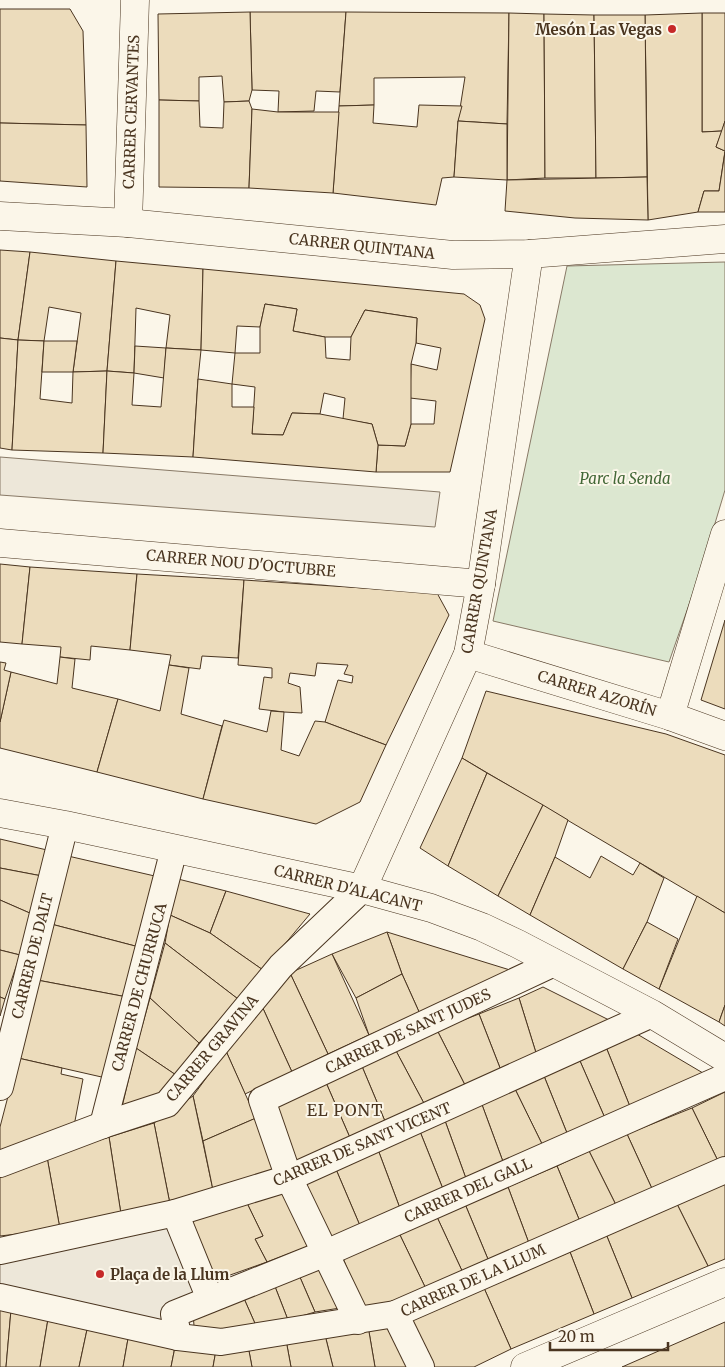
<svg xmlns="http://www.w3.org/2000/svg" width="725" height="1367" font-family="Merriweather,serif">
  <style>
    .green { fill: #dce7d0; stroke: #887966 }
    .parking { fill: #ede7d9; stroke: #887966 }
    .building { fill: #ecdcbc; stroke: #4a3520 }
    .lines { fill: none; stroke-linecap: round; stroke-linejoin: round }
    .pedestrian-casing { stroke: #4a3520; stroke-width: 28 }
    .minor-casing { stroke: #4a3520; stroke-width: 29 }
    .pedestrian { stroke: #fbf6e9; stroke-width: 26 }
    .minor { stroke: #fbf6e9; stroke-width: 28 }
    .poi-dot { fill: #c62828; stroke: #fbf6e9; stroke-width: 2 }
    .labels { text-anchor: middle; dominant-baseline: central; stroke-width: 4; stroke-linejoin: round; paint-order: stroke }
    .poi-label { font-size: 15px; font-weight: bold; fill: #4a3520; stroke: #fbf6e9; text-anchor: end }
    .street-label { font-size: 15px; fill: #4a3520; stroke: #fbf6e9 }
    .park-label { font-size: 15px; font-style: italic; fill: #436837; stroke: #fbf6e9 }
    .neighbourhood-label { font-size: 16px; letter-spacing: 1px; fill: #4a3520; stroke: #fbf6e9 }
  </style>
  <rect width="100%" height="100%" fill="#fbf6e9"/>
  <!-- green -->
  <polygon class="green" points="725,262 725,490 701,570 669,662 493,621 567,266"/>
  <!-- parking -->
  <g class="parking">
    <polygon points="0,457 440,492 435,527 0,495"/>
    <polygon points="175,1213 210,1299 174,1314 178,1337 0,1297 0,1251"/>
  </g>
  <!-- building -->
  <g class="building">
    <polygon points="0,9 70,9 83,31 86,125 0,123"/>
    <polygon points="250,12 346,12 340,92 316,91 314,111 278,112 279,91 252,90"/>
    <polygon points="250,12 252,90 249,101 224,102 222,76 199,77 199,101 159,100 158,14"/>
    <polygon points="346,12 509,13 507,124 458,121 465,77 374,78 374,105 339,106"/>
    <polygon points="509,13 544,14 545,178 507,180"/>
    <polygon points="702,13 725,13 725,121 722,131 702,132"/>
    <polygon points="702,13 702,132 722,131 716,147 725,151 719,191 704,191 698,212 648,220 645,15"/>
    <polygon points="544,14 594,15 596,178 545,178"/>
    <polygon points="594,15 645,15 647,177 596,178"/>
    <polygon points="159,100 199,101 200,127 223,128 224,102 249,101 252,109 249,188 159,187"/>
    <polygon points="374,105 373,123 417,127 419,105 462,106 458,121 454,177 442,178 436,205 333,193 339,106"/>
    <polygon points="252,109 278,112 339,112 333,193 249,188"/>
    <polygon points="458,121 507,124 507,180 454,177"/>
    <polygon points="725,121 725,151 716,147"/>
    <polygon points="0,123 86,125 87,187 0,181"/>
    <polygon points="725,152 725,212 698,212 704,191 719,191"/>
    <polygon points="647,177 648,220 575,218 505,211 507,180"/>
    <polygon points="0,250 30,252 18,340 0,338"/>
    <polygon points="30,252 116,261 107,371 73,372 81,313 49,307 44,341 18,340"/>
    <polygon points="116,261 203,269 201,350 166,348 170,315 136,308 134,373 107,371"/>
    <polygon points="203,269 464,294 480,305 485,319 450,472 376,472 378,445 405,446 411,424 434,424 436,401 410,398 411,364 437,370 441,348 416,343 417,318 365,310 351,337 325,337 293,331 297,309 265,304 260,327 237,326 235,353 201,350"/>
    <polygon points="265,304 297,309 293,331 325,337 326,358 350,360 351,337 365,310 417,318 416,343 411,364 411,424 405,446 378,445 372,424 343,419 345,398 324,393 320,414 292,413 283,435 252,434 255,387 232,384 235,353 260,353 260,327"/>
    <polygon points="0,338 18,340 12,450 0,448"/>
    <polygon points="18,340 44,341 40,399 72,403 73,372 107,371 103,453 12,450"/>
    <polygon points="44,341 77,341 73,372 42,372"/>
    <polygon points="135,346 166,348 164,378 134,373"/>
    <polygon points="166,348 201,350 198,379 193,457 103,453 107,371 134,373 132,405 161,407"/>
    <polygon points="198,379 232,384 232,407 254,407 252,434 283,435 292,413 320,414 372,424 378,445 376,472 193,457"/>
    <polygon points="0,564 30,567 22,644 0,642"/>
    <polygon points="30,567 137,574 130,650 91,646 90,660 60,657 61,647 22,644"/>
    <polygon points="137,574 244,580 238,658 202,656 200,669 169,665 171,655 130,650"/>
    <polygon points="244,580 437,593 449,615 386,745 325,722 338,680 352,683 353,676 344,674 348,665 317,663 315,676 290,673 288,683 300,687 302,713 284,712 259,709 264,677 272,678 272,668 238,665"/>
    <polygon points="725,620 725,709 701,700"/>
    <polygon points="60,657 75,659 72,688 118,699 97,772 0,748 0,722 11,672 57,684"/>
    <polygon points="0,662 6,663 4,670 11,672 0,722"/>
    <polygon points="169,665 189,668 181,714 222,726 203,799 97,772 118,699 160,711"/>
    <polygon points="486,691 666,734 725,755 725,913 462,758"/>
    <polygon points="271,711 284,712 281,750 299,756 315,721 325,722 386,745 360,802 316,824 203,799 224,720 267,732"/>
    <polygon points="462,758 487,773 448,866 420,848"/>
    <polygon points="487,773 543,805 498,896 448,866"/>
    <polygon points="543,805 568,820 555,857 530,915 498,896"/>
    <polygon points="0,839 47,850 42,876 0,868"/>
    <polygon points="68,856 159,877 139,947 51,924"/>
    <polygon points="601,856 633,875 640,863 664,878 647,922 623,969 530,915 555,857 590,878"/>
    <polygon points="0,868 42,876 32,914 0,900"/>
    <polygon points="178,879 226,891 210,933 170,915"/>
    <polygon points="226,891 310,914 263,970 210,933"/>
    <polygon points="697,896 725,913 725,1005 719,1022 659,989"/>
    <polygon points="0,900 32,914 20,955 0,950"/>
    <polygon points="170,915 210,933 263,970 238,999 165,943"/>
    <polygon points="647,922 678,939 659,989 623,969"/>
    <polygon points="51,924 139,947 127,997 37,980"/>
    <polygon points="387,932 510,970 420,1014 402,974"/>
    <polygon points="387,932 402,974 356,998 332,954"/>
    <polygon points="165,943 238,999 199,1043 150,998"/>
    <polygon points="0,950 20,955 5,999 0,997"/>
    <polygon points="332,954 369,1035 328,1054 290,973"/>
    <polygon points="290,973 328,1054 292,1072 261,1004"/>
    <polygon points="402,974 420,1014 369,1035 356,998"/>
    <polygon points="37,980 127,997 106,1078 18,1058"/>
    <polygon points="543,987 613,1022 537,1056 519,998"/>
    <polygon points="0,997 5,999 0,1016"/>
    <polygon points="150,998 199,1043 176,1075 136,1048"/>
    <polygon points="519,998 537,1056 502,1073 479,1014"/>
    <polygon points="261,1004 292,1072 245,1094 226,1051"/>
    <polygon points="725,1005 725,1026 719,1022"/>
    <polygon points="479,1014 502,1073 467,1089 437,1030"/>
    <polygon points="437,1030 467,1089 427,1109 395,1049"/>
    <polygon points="637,1034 708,1076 633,1114 606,1047"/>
    <polygon points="606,1047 633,1114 608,1125 580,1061"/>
    <polygon points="136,1048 176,1075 156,1096 122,1107"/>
    <polygon points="395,1049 427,1109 387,1126 361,1064"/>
    <polygon points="226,1051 256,1118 203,1141 193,1096"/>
    <polygon points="18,1058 62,1068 61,1074 83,1079 74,1126 0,1150 0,1127"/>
    <polygon points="580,1061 608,1125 569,1138 544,1076"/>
    <polygon points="361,1064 387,1126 351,1140 324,1078"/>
    <polygon points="544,1076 569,1138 544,1148 515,1089"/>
    <polygon points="324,1078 351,1140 295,1162 272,1101"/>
    <polygon points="515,1089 544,1148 505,1167 481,1102"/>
    <polygon points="725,1092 725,1163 720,1165 692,1108"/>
    <polygon points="193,1096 213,1190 170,1204 154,1123"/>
    <polygon points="481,1102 505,1167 468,1184 444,1118"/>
    <polygon points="692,1108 720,1165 654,1193 627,1134"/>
    <polygon points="256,1118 277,1168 213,1190 203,1141"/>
    <polygon points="444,1118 468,1184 445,1194 419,1129"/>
    <polygon points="154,1123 170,1204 121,1214 109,1137"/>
    <polygon points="419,1129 445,1194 401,1211 377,1147"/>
    <polygon points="627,1134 654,1193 618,1209 589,1151"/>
    <polygon points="109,1137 121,1214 60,1229 47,1157"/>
    <polygon points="377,1147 401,1211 361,1228 335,1167"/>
    <polygon points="589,1151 618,1209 581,1224 557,1166"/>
    <polygon points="47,1157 60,1229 0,1236 0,1176"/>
    <polygon points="557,1166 581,1224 530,1246 508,1187"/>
    <polygon points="335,1167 361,1228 330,1240 303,1182"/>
    <polygon points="725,1183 725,1259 708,1266 677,1204"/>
    <polygon points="286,1187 312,1245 267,1262 255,1239 263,1236 245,1199"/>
    <polygon points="508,1187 530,1246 490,1264 465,1204"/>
    <polygon points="245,1199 263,1236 255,1239 267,1262 216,1280 189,1219"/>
    <polygon points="465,1204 490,1264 464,1275 437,1217"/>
    <polygon points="677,1204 708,1266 632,1298 606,1234"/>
    <polygon points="437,1217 464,1275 427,1291 399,1233"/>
    <polygon points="399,1233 427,1291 379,1313 363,1309 343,1258"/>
    <polygon points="606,1234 632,1298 594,1314 570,1252"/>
    <polygon points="570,1252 594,1314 511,1349 484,1288"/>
    <polygon points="319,1268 340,1308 315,1312 299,1275"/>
    <polygon points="299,1275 315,1312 288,1320 274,1284"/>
    <polygon points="274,1284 288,1320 257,1328 242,1294"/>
    <polygon points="484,1288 511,1349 474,1367 421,1367 401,1324"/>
    <polygon points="242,1294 257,1328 219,1329 194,1326 193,1312"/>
    <polygon points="0,1307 11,1310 6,1367 0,1367"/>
    <polygon points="11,1310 48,1319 40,1367 6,1367"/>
    <polygon points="48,1319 88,1325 79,1367 40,1367"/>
    <polygon points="725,1322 725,1367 622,1367"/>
    <polygon points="401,1324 417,1367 375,1367 368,1326"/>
    <polygon points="88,1325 129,1333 123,1367 79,1367"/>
    <polygon points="368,1326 375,1367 333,1367 324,1331"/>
    <polygon points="324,1331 333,1367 291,1367 286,1340"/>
    <polygon points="129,1333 176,1342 171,1367 123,1367"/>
    <polygon points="286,1340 291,1367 252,1367 249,1351"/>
    <polygon points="176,1342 216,1350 213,1367 171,1367"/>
    <polygon points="216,1350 249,1351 252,1367 213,1367"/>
  </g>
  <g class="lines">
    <!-- pedestrian casing -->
    <g class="pedestrian-casing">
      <g id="pedestrian">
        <polyline points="0,1087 65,825"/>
        <polyline points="103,1125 174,849"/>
        <polyline points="0,1164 103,1125 167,1104 281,966 362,889"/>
        <polyline points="175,1213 210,1299"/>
        <polyline points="0,1251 175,1213 289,1178 652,1014"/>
        <polyline points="0,1297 178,1337 221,1342 395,1314 725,1170"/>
        <polyline points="395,1314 421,1367"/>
        <polyline points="358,1321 289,1178 262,1100 554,963"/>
        <polyline points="178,1337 174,1314 326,1253 725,1077"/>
      </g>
    </g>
    <!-- minor casing -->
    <g class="minor-casing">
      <g id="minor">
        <polyline points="0,216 128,223 453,255 529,254 725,239"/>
        <polyline points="128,223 135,0"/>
        <polyline points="0,543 481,584"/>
        <polyline points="468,654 670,716 725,736"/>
        <polyline points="670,716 725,534"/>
        <polyline points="0,813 65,825 362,889 431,908 482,927 518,944 652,1014 725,1058"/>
        <polyline points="362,889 468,654 481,584 529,254"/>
        <polyline points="525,1367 725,1282"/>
      </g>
    </g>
    <!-- pedestrian -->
    <use href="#pedestrian" class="pedestrian"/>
    <!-- minor -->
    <use href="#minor" class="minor"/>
  </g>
  <!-- markers -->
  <g class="poi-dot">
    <circle cx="672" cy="29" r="5"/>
    <circle cx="100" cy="1274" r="5"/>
  </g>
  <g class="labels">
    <!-- poi labels -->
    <g class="poi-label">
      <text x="662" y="29">Mesón Las Vegas</text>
      <text x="110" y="1274" text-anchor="start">Plaça de la Llum</text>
    </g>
    <!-- street labels -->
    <g class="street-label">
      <text transform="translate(131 112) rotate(-88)">CARRER CERVANTES</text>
      <text transform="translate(362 246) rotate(6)">CARRER QUINTANA</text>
      <text transform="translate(241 563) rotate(5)">CARRER NOU D'OCTUBRE</text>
      <text transform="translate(479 581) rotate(-80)">CARRER QUINTANA</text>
      <text transform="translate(597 693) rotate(17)">CARRER AZORÍN</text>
      <text transform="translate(348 888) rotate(14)">CARRER D'ALACANT</text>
      <text transform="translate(32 956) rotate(-76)">CARRER DE DALT</text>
      <text transform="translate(139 987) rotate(-75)">CARRER DE CHURRUCA</text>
      <text transform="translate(408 1031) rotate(-25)">CARRER DE SANT JUDES</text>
      <text transform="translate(212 1048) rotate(-50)">CARRER GRAVINA</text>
      <text transform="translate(362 1144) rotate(-23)">CARRER DE SANT VICENT</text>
      <text transform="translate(468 1190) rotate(-24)">CARRER DEL GALL</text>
      <text transform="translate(473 1280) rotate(-24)">CARRER DE LA LLUM</text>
    </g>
    <!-- park labels -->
    <g class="park-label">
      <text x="625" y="478">Parc la Senda</text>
    </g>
    <!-- neighbourhood labels -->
    <g class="neighbourhood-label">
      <text x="345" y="1110">EL PONT</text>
    </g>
  </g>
  <!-- scale -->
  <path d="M550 1342v8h118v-8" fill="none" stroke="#4a3520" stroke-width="2.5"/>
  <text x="558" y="1342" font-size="15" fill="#4a3520" stroke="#fbf6e9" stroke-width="4" paint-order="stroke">20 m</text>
</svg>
